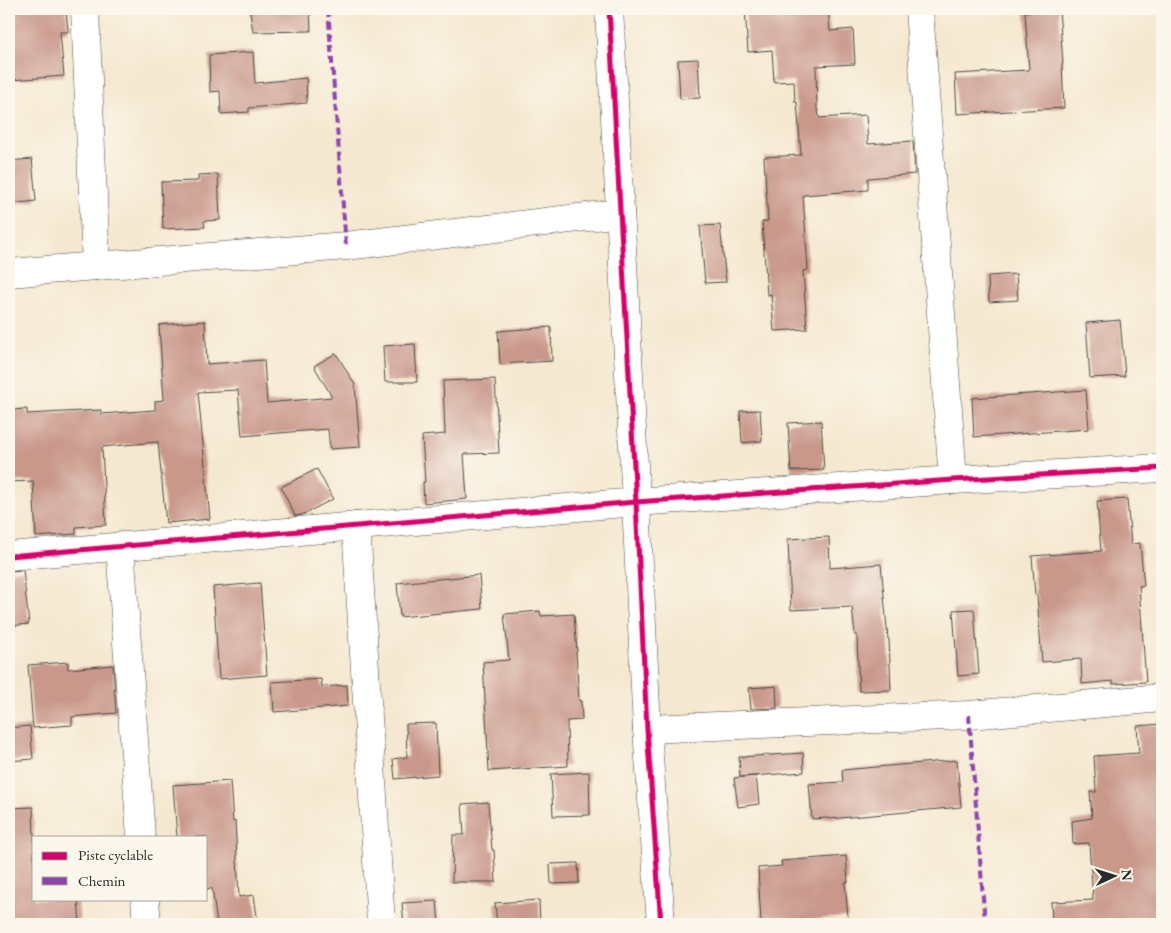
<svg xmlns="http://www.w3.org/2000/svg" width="1171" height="933" font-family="'EB Garamond',serif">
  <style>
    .building { fill: #c9988b }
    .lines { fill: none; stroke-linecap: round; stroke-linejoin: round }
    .minor-casing { stroke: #494744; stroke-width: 29 }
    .minor { stroke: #fff; stroke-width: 28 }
    .quiet { stroke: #8e44ad; stroke-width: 4; stroke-dasharray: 8 4; stroke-linecap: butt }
    .cycleway-casing { stroke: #fbf7ec; stroke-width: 8 }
    .cycleway { stroke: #d6006c; stroke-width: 5 }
  </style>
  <rect width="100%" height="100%" fill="#fbf7ec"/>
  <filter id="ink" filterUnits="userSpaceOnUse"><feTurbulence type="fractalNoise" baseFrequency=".02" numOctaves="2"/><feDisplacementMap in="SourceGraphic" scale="10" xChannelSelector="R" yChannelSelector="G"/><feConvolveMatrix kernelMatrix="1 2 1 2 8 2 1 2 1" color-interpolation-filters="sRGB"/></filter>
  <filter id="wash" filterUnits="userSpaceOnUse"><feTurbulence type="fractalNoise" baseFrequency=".0096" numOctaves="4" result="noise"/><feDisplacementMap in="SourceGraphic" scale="20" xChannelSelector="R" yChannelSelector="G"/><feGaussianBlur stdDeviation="1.12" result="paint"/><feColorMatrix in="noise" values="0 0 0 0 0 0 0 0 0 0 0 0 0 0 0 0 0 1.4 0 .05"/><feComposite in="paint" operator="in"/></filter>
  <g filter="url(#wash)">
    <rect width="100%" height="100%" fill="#f5e8d0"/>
    <g id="blocks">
      <!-- building -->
      <g class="building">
        <polygon points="9,9 66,9 68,32 60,32 64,76 11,80 9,53"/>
        <polygon points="280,9 310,9 311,31 253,32 250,12"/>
        <polygon points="745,9 828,9 830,31 853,29 855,64 816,66 817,110 818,110 819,118 866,115 868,144 913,141 915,174 868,178 868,190 803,195 808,270 803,271 807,329 774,331 771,294 767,295 762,222 768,221 764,157 801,155 797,102 795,102 794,81 774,82 772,50 748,52"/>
        <polygon points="1059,9 1063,64 1062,64 1064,108 957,114 955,74 1029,70 1025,12"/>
        <polygon points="253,52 255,83 306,78 307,103 249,108 249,112 221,114 220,91 210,92 209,55"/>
        <polygon points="698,59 700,98 680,99 678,60"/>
        <polygon points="32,159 36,201 9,204 9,161"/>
        <polygon points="218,174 220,220 204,221 205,227 163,229 161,182 198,181 198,175"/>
        <polygon points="720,225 726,282 705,283 700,226"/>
        <polygon points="1016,274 1018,300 989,302 988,276"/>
        <polygon points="1120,320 1125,376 1090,378 1086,323"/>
        <polygon points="205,321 207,364 264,360 267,403 332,397 314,366 336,353 355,385 360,447 330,449 328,429 242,436 238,390 198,392 210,519 166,523 158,442 102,447 106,525 76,527 76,534 36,537 33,481 9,482 9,410 27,409 27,414 101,410 101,414 155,410 155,401 164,400 159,325"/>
        <polygon points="551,327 552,361 500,364 498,331"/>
        <polygon points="415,344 417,382 385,382 383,346"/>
        <polygon points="495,379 499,453 464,454 467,499 424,503 423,482 425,482 422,436 445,434 443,381"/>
        <polygon points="1086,390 1089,429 974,437 972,398"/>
        <polygon points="760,410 762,441 742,443 740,411"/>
        <polygon points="821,421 824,470 791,471 788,423"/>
        <polygon points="317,469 333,499 302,515 295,516 281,487"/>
        <polygon points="1127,499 1131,544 1140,543 1144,586 1139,586 1146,682 1113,684 1113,681 1082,684 1081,659 1042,662 1037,595 1035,595 1032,556 1101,551 1097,501"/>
        <polygon points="829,537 830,568 881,564 888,639 889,639 891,690 859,691 857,635 855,635 852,607 791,610 788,539"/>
        <polygon points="23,570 29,624 9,626 9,571"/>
        <polygon points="479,575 482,609 400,617 397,583"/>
        <polygon points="260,583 267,675 219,679 213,587"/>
        <polygon points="974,609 979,674 958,676 953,610"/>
        <polygon points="540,611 541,616 574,614 577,652 576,652 579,701 581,701 582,720 567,721 568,766 489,771 483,662 509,660 504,614"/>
        <polygon points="68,662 68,669 113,665 116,713 72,717 72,725 33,728 28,665"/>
        <polygon points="321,679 322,687 347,685 348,706 274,712 272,682"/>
        <polygon points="776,686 777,708 751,709 749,688"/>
        <polygon points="436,723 438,775 395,779 393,759 407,757 406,724"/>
        <polygon points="1162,724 1162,924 1052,924 1051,902 1093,900 1089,843 1073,844 1072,821 1092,818 1090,792 1096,792 1094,756 1139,753 1137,726"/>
        <polygon points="30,726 33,759 9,761 9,728"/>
        <polygon points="803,753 804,772 740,777 739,757"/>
        <polygon points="957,760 961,807 829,819 829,818 812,819 809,784 843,782 842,770"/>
        <polygon points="589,772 590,815 553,816 551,774"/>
        <polygon points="756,776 759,804 738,807 734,778"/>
        <polygon points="230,781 233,822 235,821 239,897 254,895 258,924 217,924 212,888 206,889 206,837 177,837 173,785"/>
        <polygon points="488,802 492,850 494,850 496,882 452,882 453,835 464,835 462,804"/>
        <polygon points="33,807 34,837 34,899 78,899 80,924 9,924 9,808"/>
        <polygon points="846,856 848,882 845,882 848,917 761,923 758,868 782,866 781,861"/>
        <polygon points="578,863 579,883 551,884 550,864"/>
        <polygon points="539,900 540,924 497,924 495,903"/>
        <polygon points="437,901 439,924 404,924 402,903"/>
      </g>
    </g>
  </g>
  <g filter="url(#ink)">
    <use href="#blocks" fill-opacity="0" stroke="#494744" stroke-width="1"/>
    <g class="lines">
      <!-- minor casing -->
      <g class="minor-casing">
        <g id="minor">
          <polyline points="85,9 96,266"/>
          <polyline points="609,9 636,502 647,729 661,924"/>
          <polyline points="919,9 953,480"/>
          <polyline points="9,273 346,246 620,213"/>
          <polyline points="356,526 381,924"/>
          <polyline points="120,546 141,837"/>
          <polyline points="9,556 636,502 953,480 1162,468"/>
          <polyline points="647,729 969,715 1162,698"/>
          <polyline points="145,899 147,924"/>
        </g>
      </g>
      <!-- minor -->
      <use href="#minor" class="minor"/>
      <!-- quiet -->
      <g class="quiet">
        <polyline points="328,9 346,246"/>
        <polyline points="969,715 985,924"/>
      </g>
      <!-- cycleway casing -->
      <g class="cycleway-casing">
        <g id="cycleway">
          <polyline points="609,9 636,502 647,729 661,924"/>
          <polyline points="9,556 636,502 953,480 1162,468"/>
        </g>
      </g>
      <!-- cycleway -->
      <use href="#cycleway" class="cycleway"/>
    </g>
  </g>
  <!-- margin -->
  <rect width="1171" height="933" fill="none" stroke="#fbf7ec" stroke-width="30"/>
  <!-- legend -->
  <rect x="32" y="836" width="175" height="65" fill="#fbf7ec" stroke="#a8a59f"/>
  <rect x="42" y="852" width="25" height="8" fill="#d6006c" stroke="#a8a59f"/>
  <text x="78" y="860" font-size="15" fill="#2b2b2b">Piste cyclable</text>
  <rect x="42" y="877" width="25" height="8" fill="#8e44ad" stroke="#a8a59f"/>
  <text x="78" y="886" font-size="15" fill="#2b2b2b">Chemin</text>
  <!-- north arrow -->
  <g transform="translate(1114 876) rotate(86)" stroke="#fbf7ec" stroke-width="4" paint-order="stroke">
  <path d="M0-4L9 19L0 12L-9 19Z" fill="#2b2b2b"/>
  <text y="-8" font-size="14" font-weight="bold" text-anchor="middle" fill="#2b2b2b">N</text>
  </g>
</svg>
